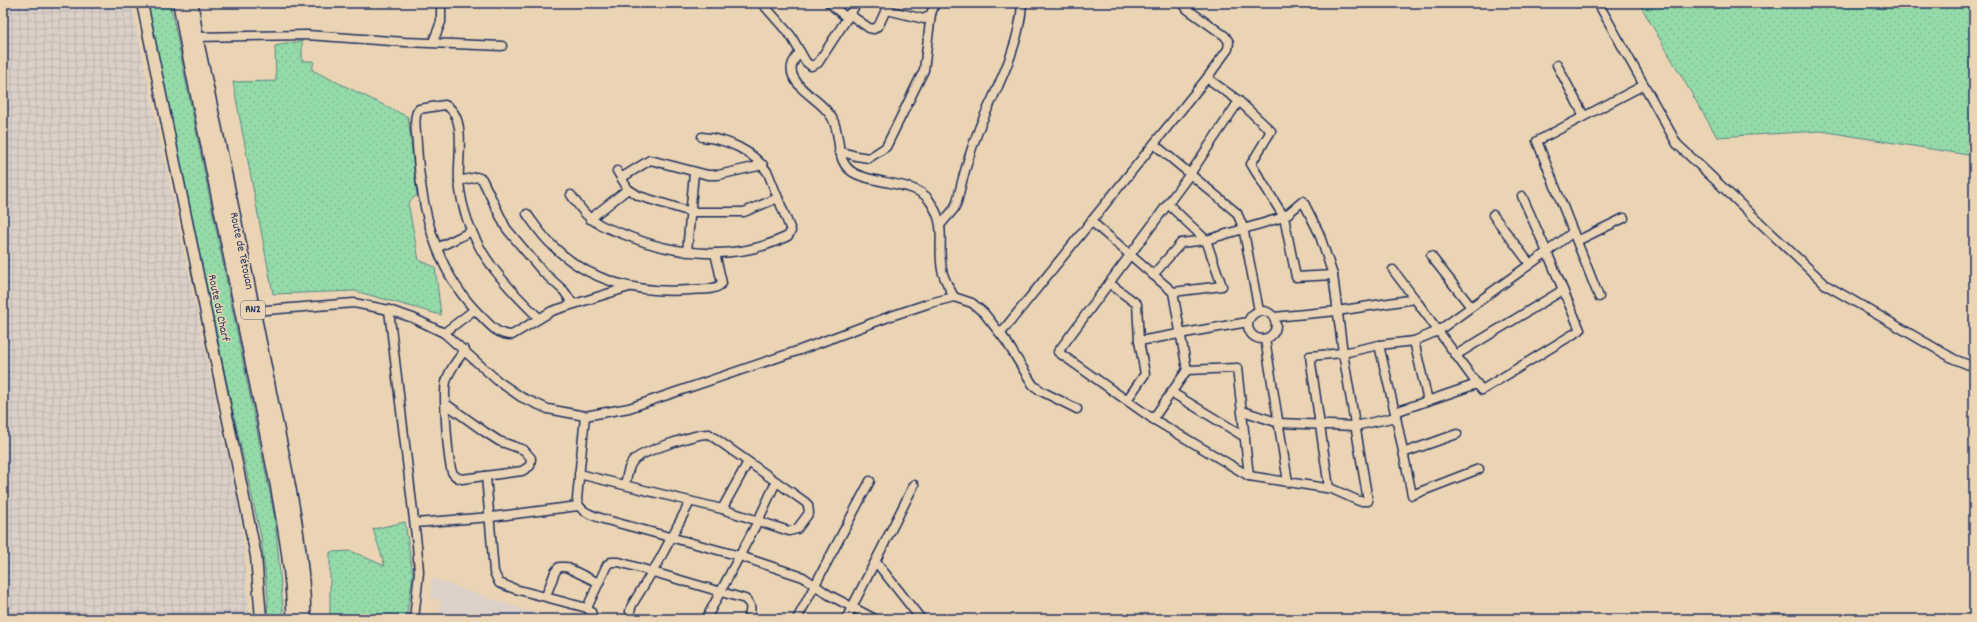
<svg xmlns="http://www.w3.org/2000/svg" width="1977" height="622" font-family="Dekko,sans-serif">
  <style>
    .built { fill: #dbd1c9 }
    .industrial { fill: url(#industrial-grid) }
    .grass { fill: url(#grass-dots); stroke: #588584 }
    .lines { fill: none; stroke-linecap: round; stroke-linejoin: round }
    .minor-casing { stroke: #1b2f5e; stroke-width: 11 }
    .tertiary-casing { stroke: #1b2f5e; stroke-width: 13 }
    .trunk-casing { stroke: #1b2f5e; stroke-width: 16 }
    .minor { stroke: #ebd4b4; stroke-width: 8 }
    .tertiary { stroke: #ebd4b4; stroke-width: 10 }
    .trunk { stroke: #ebd4b4; stroke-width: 13 }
    .labels { text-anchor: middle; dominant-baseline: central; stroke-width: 3; stroke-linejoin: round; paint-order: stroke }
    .shield { fill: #ebd4b4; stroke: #596078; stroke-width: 1 }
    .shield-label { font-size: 11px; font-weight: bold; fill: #1b2f5e }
    .street-label { font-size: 12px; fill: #1b2f5e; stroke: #ebd4b4 }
  </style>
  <defs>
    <pattern id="industrial-grid" width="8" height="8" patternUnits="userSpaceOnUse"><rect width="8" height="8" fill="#dbd1c9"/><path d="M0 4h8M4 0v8" fill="none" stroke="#bbb4af"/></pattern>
    <pattern id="grass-dots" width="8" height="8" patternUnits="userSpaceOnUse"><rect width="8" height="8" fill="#94dba9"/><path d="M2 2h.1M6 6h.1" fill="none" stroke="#7fbc94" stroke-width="1.8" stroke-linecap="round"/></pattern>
  </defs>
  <rect width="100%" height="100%" fill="#ebd4b4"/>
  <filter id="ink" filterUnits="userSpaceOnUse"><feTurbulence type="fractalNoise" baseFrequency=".025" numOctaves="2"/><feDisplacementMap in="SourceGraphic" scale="8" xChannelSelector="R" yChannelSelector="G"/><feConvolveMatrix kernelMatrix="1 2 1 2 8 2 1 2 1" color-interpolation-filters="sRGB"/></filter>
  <g filter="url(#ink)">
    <!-- built -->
    <polygon class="built" points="431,578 551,619 439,619 441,600 431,598"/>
    <!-- industrial -->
    <polygon class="industrial" points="3,3 131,3 241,519 250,619 3,619"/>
    <!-- grass -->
    <g class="grass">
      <polygon points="147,3 170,3 275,519 284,619 267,619 268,598 261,537 226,380"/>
      <polygon points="1639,3 1974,3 1974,156 1821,131 1717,137"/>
      <polygon points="302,41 302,61 314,61 312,70 408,117 417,195 408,203 419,260 435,267 441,315 355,291 273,294 233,82 276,81 275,46"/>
      <polygon points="405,522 413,575 406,619 330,619 330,552 351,551 385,566 373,529"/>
    </g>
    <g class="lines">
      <!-- minor casing -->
      <g class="minor-casing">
        <g id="minor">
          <polyline points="762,3 791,36 806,62 811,66 818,63 857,3"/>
          <polyline points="829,3 847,18"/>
          <polyline points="1598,3 1677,144 1826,285 1954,359 1974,367"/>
          <polyline points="887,10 924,19 931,14 935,3"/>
          <polyline points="849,14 869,28 874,29 879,25 889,3"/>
          <polyline points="196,37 307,35 405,42 502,46"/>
          <polyline points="433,42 441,22 441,3"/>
          <path d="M800,52C794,60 789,66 793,76C801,94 823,101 832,118C843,137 833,163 856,174C876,184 917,182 929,200C948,226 937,243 942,270C944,280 950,289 954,297"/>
          <polyline points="1557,65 1584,116"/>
          <polyline points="1239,101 1271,131 1251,164 1284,217 1296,277 1333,275"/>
          <polyline points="1154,144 1237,213 1243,227 1259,311"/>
          <polyline points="839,151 856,156 869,158 886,147 924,70 931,14"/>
          <polyline points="617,171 628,189 639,196 691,212 744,212 778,198"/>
          <polyline points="621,178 650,160 708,175 718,175 763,165"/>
          <polyline points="459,181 477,177 482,179 506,228 542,271 564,291 573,304"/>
          <path d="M571,195C577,203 582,212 590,218C599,226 612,230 623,234C675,256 736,262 788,236L791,231L790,228L768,173C754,151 727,139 702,137"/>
          <polyline points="1522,196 1547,252 1573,232"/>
          <polyline points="1168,204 1206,240 1222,286 1173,292"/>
          <path d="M527,214C535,225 542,236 552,245C589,282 640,294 690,290C700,289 716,291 722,283L715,253"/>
          <polyline points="1493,215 1530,264"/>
          <polyline points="590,219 628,189"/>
          <polyline points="1091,221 1173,292 1187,370 1153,419"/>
          <path d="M941,224L954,209L957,202C963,176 970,151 980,126C997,87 1020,47 1022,3"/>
          <polyline points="1577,241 1624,218"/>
          <polyline points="437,248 472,231"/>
          <polyline points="687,252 694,172"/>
          <polyline points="1431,256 1471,307"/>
          <polyline points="1393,270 1415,299"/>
          <polyline points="1153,275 1181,243 1206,240 1284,217 1303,201 1319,233 1333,275 1343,353 1368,501 1359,501 1332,489 1249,476 1153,419 1058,352 1190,174 1239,101 1207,78"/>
          <polyline points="1109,283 1137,304 1139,341 1145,374 1127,400"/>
          <polyline points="1599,297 1537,141 1644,85"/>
          <polyline points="389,310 417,545 419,572 414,619"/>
          <polyline points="254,311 354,303 389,310 413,318 444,333 498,381 521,397 548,409 585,416 629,408 800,350 891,316 930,303 954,297 972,303 984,313 1006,341 1033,385 1041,391 1077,409"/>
          <circle cx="1262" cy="325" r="14"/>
          <polyline points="1274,317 1337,311 1415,299 1477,384 1395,412"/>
          <path d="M539,318C498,279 465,241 459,182C457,159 468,116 445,105L419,109C412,116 417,135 417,145C421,207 434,270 480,315C490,325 497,335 512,335L552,311L629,287"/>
          <polyline points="444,333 474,310"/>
          <polyline points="1001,333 1207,78 1228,49 1229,42 1225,36 1187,9 1183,3"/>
          <polyline points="1265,339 1288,482"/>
          <polyline points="1139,341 1248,322"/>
          <polyline points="1414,341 1438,331 1547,252 1580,330 1482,390 1477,384"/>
          <polyline points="1379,345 1414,341 1428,401"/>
          <polyline points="1456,355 1563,290"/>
          <polyline points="1187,370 1237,368 1249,476"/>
          <polyline points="1171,392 1245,437"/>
          <path d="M446,404L485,432L499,441L524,450L531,458L530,466L522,471L462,479C458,478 454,476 452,472C448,462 443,394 446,382C449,370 458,359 465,350"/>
          <polyline points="1243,411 1279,423 1355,426 1396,417 1379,345 1343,353 1310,356 1329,488"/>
          <path d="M585,416L577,499C578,512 593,515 603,519L740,556L803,577L829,595L875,619"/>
          <polyline points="1396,417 1412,495 1479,469"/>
          <polyline points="1403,453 1457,434"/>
          <path d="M579,474L722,509L789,531L797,529L809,513L808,505L805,502L709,434C698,433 644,451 635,459C628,465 627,476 625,485"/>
          <polyline points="486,476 494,572 499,583 515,589 587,608 591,612 594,619"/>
          <polyline points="722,509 748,462"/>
          <polyline points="415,523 491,517 578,506"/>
          <polyline points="876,562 921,619"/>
          <polyline points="546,596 555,572 559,567 566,567 599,583"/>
          <path d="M587,608L607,565L611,562H619L745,599C753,606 751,611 747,619"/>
          <polyline points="631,619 630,611 632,605 660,559 690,502"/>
          <polyline points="706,619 758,521 776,482"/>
          <polyline points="797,619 870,481"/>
          <polyline points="846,619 914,485"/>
        </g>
      </g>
      <!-- tertiary casing -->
      <g class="tertiary-casing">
        <polyline id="tertiary" points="142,3 256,556 261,619"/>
      </g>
      <!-- trunk casing -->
      <g class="trunk-casing">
        <g id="trunk">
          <path d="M180,3L188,48L277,484C285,529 293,573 294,619"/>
          <path d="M191,3L197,43C222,160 247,278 270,395C285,469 303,543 304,619"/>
        </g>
      </g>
      <!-- minor -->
      <use href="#minor" class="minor"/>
      <!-- tertiary -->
      <use href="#tertiary" class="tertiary"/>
      <!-- trunk -->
      <use href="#trunk" class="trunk"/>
    </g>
  </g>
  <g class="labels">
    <!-- shield labels -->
    <rect class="shield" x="241" y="301" width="24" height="18" rx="3"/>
    <g class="shield-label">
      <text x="253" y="310">RN2</text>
    </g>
    <!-- street labels -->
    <g class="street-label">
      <text transform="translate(241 251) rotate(78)">Route de Tétouan</text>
      <text transform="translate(218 308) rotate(78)">Route du Charf</text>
    </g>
  </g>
  <!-- margin -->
  <rect width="1977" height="622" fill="none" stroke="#ebd4b4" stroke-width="16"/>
  <rect x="8" y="8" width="1961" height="606" fill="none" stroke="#1b2f5e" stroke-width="1.5" filter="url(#ink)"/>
</svg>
